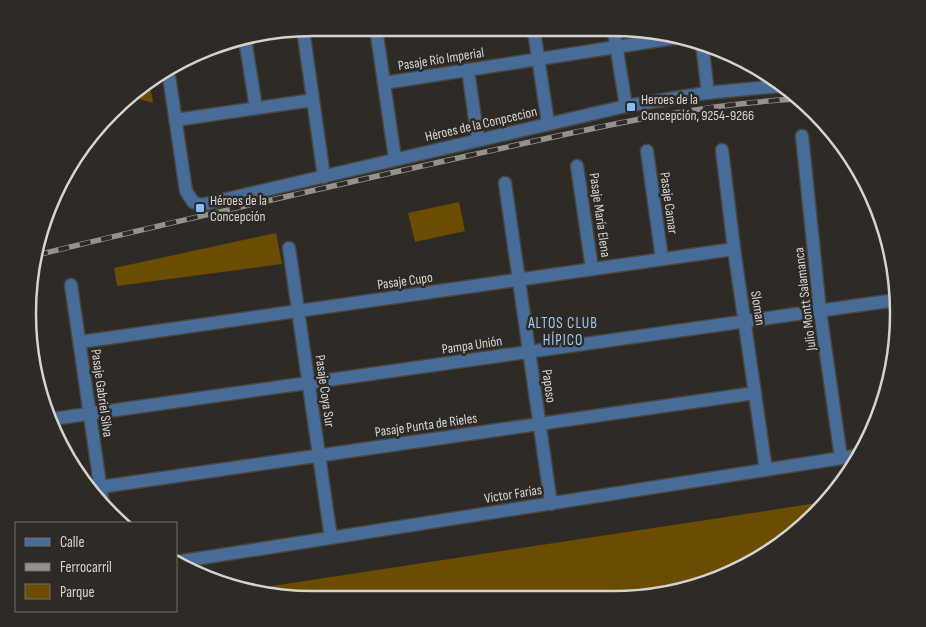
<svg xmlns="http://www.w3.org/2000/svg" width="926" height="627" font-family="'Sofia Sans Condensed',sans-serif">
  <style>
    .green { fill: #6b4c00 }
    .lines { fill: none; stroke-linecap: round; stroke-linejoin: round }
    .minor-casing { stroke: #494642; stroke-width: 15 }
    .minor { stroke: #466c97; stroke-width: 12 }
    .rail-casing { stroke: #94928e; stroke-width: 5.5 }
    .rail { stroke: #2e2b27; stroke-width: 4; stroke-dasharray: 11; stroke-linecap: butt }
    .poi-dot { fill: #84bcfb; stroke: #2e2b27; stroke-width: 2 }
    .labels { text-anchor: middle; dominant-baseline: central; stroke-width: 5; stroke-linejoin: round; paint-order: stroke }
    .street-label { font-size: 14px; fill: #d4d3d0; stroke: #2e2b27 }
    .poi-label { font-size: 14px; fill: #d4d3d0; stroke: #2e2b27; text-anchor: start }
    .neighbourhood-label { font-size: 15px; letter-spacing: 1px; fill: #9fc8f7; stroke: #2e2b27 }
    .rim { fill: none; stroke: #d4d3d0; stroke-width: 2.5 }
  </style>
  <rect width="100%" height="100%" fill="#2e2b27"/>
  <!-- green -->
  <g class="green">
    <polygon points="139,90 151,90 153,103 132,97"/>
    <polygon points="459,202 465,231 415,242 408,213"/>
    <polygon points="276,233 282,264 117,286 114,268"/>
    <polygon points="824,502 815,516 722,578 612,599 258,594 246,590"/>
  </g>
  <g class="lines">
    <!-- minor casing -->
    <g class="minor-casing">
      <g id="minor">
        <polyline points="376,28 395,159"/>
        <polyline points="303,29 324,177"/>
        <polyline points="534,31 548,123"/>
        <polyline points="614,32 626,106"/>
        <polyline points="245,39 256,108"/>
        <polyline points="702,44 708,93"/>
        <polyline points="168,69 186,191 193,202 201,205 626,106 706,93 780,86"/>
        <polyline points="468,70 478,140"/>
        <polyline points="384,83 681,37"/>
        <polyline points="175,120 313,100"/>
        <polyline points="802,136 820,311 841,458"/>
        <polyline points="722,150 734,249 766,470"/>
        <polyline points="647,151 662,259"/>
        <polyline points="577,166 592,269"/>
        <polyline points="505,183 551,504"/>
        <polyline points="289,248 331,538"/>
        <polyline points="71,285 103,505"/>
        <polyline points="896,302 898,315"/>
        <polyline points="80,342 734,249"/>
        <polyline points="52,419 896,300"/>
        <polyline points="100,487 755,393"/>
        <polyline points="176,562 854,456"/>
      </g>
    </g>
    <!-- minor -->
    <use href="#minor" class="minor"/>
    <!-- rail casing -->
    <g class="rail-casing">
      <path id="rail" d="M37,255C180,220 323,188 467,156C576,132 686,105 797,99"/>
    </g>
    <!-- rail -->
    <use href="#rail" class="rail"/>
  </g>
  <!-- markers -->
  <g class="poi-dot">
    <rect x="626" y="102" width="10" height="10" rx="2.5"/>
    <rect x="195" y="203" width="10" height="10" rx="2.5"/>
  </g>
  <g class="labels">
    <!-- street labels -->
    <g class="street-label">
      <text transform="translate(441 59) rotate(-9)">Pasaje Río Imperial</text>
      <text transform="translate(481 124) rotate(-13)">Héroes de la Conpcecion</text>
      <text transform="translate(669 203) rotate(82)">Pasaje Camar</text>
      <text transform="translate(600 215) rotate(82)">Pasaje María Elena</text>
      <text transform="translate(405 281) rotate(-8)">Pasaje Cupo</text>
      <text transform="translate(805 299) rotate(-97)">Julio Montt Salamanca</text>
      <text transform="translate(758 308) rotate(82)">Sloman</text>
      <text transform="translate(472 345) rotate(-8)">Pampa Unión</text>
      <text transform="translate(549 386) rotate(82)">Paposo</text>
      <text transform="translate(325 391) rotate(82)">Pasaje Coya Sur</text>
      <text transform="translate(102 393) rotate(82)">Pasaje Gabriel Silva</text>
      <text transform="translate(426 425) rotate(-8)">Pasaje Punta de Rieles</text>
      <text transform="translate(513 494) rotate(-9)">Víctor Farías</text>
    </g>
    <!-- poi labels -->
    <g class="poi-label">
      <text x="641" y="99">Heroes de la<tspan x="641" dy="16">Concepción, 9254-9266</tspan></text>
      <text x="210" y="200">Héroes de la<tspan x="210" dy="16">Concepción</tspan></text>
    </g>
    <!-- neighbourhood labels -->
    <g class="neighbourhood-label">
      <text x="563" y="323">ALTOS CLUB<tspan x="563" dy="17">HÍPICO</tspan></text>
    </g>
  </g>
  <!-- crop -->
  <path d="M0 0H926V627H0ZM313 36H613A277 277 0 0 1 890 313V314A277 277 0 0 1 613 591H313A277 277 0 0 1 36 314V313A277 277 0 0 1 313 36Z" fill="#2e2b27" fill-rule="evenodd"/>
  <path class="rim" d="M313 36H613A277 277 0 0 1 890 313V314A277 277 0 0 1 613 591H313A277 277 0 0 1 36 314V313A277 277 0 0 1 313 36Z"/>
  <!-- legend -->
  <rect x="15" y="522" width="162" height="90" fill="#2e2b27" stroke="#706e6b"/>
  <rect x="25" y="538" width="25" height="8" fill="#466c97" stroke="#706e6b"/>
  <text x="60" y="547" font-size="15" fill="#d4d3d0">Calle</text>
  <rect x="25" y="563" width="25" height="8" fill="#94928e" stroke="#706e6b"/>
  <text x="60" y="572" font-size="15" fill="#d4d3d0">Ferrocarril</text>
  <rect x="25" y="584" width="25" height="15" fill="#6b4c00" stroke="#706e6b"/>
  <text x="60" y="597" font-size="15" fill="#d4d3d0">Parque</text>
</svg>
